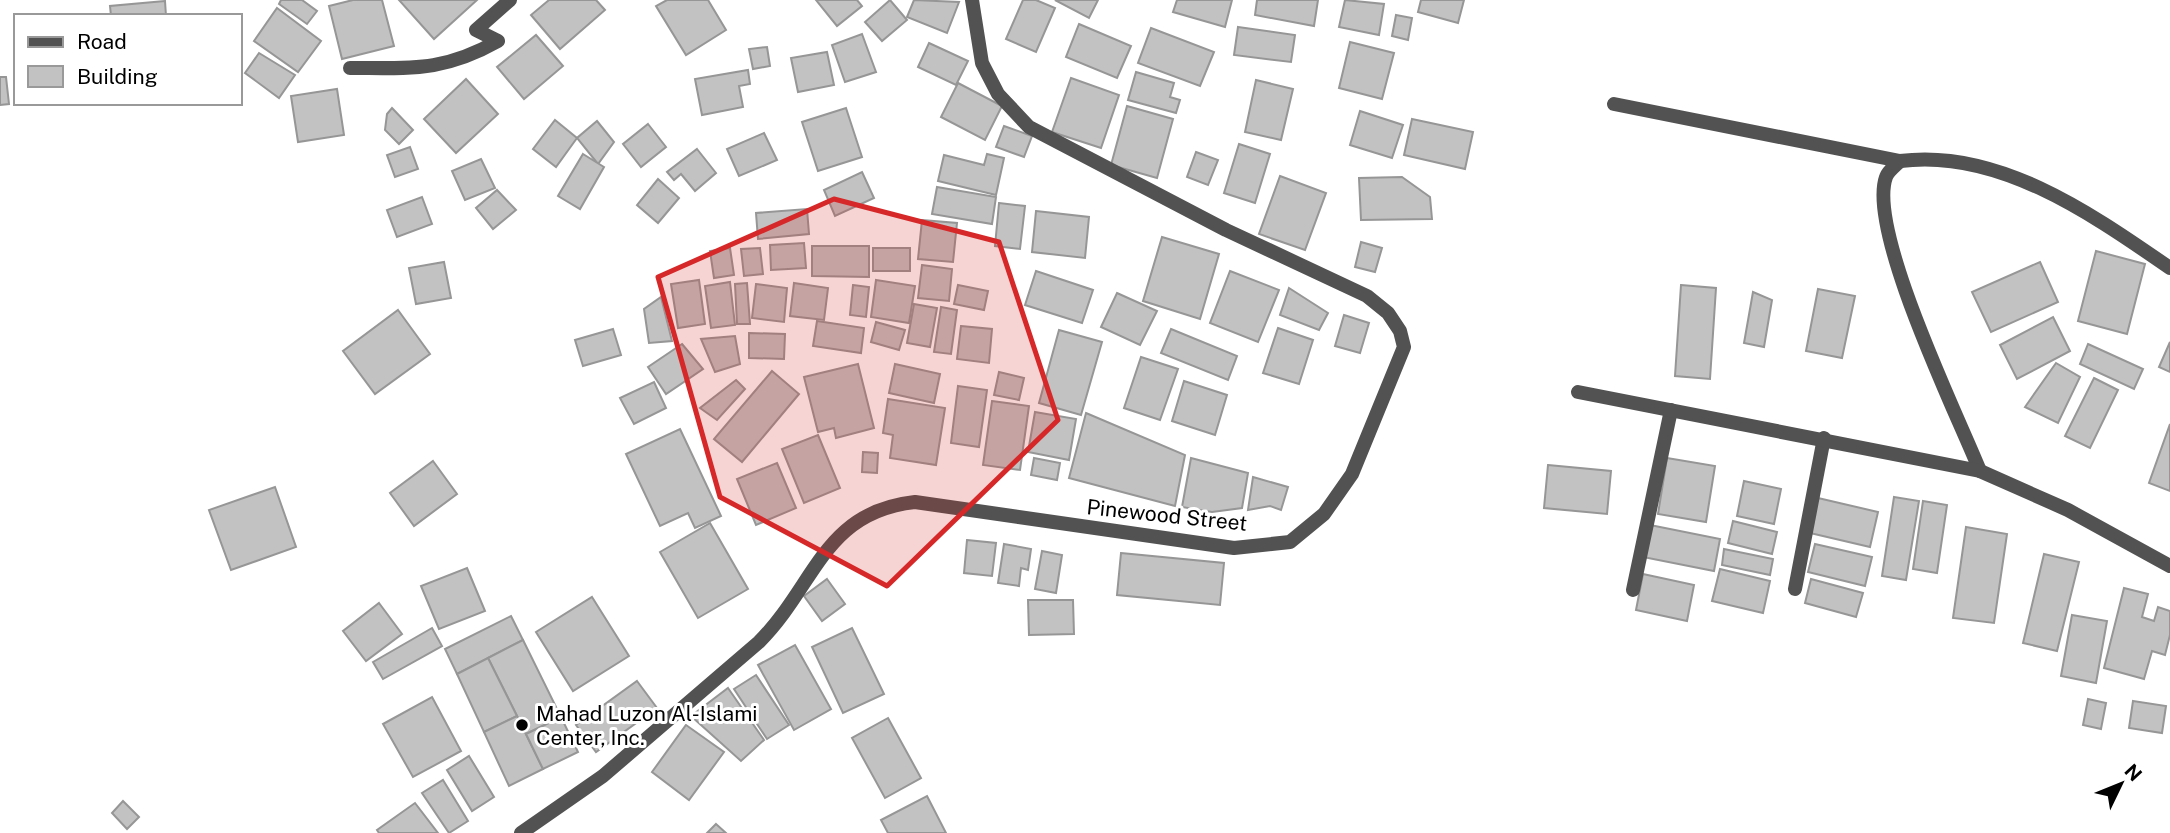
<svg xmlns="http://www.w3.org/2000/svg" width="2170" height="833" font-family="'Public Sans',sans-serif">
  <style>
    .building { fill: #c2c2c2; stroke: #969696; stroke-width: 2 }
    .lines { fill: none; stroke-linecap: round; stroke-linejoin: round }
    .lane { stroke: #525252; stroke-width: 14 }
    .street { stroke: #525252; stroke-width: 14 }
    .marked { fill: #d62828; fill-opacity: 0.2; stroke: #d62828; stroke-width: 5; stroke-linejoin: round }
    .poi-dot { fill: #000; stroke: #fff; stroke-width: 2.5 }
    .labels { text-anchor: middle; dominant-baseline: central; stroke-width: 6; stroke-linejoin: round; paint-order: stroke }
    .street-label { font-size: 21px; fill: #000; stroke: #fff }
    .poi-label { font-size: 21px; fill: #000; stroke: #fff; text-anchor: start }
  </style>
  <rect width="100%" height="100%" fill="#fff"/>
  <!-- building -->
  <g class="building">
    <polygon points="281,0 302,0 317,11 307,24 279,4"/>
    <polygon points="353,0 382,0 394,46 342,59 329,6"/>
    <polygon points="399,0 477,0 434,39"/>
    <polygon points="549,0 596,0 605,10 560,49 531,15"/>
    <polygon points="667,0 708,0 726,30 686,55 656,6"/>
    <polygon points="816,0 857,0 862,6 837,26"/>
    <polygon points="890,0 907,20 882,41 865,22"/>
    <polygon points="914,0 959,2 947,33 907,17"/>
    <polygon points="1023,0 1036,0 1055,8 1036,52 1006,39"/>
    <polygon points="1055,0 1098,0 1089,18"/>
    <polygon points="1177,0 1232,0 1225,27 1173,12"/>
    <polygon points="1257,0 1318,0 1314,26 1255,15"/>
    <polygon points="1345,0 1384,4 1379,35 1339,27"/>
    <polygon points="1421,0 1464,0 1458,23 1418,12"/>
    <polygon points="165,1 166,16 111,16 110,6"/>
    <polygon points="277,8 321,41 298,72 254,41"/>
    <polygon points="1396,15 1412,18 1408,40 1392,36"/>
    <polygon points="1079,24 1131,46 1117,78 1066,57"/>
    <polygon points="1238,27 1295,35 1291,62 1234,55"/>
    <polygon points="1151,28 1214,52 1200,86 1138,63"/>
    <polygon points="862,34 876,72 845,82 832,45"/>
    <polygon points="536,35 563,66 524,99 497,67"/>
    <polygon points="1350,42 1394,53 1382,99 1339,88"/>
    <polygon points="929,43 968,61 956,85 918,67"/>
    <polygon points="767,47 770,66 753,69 749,49"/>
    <polygon points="827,52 834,85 798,92 791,58"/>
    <polygon points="259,53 295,75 279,98 245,73"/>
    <polygon points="748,70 750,84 739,86 743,107 702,115 695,79"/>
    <polygon points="1136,72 1174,83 1170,97 1180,100 1176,113 1128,100"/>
    <polygon points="0,77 6,77 9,104 0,105"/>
    <polygon points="1071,78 1119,95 1101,148 1052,132"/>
    <polygon points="466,79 498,114 456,153 424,119"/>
    <polygon points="1256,80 1293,89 1281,140 1245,132"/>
    <polygon points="958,83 1002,106 985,140 941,117"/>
    <polygon points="337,89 344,135 298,142 291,96"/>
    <polygon points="1127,106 1173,119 1157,178 1111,165"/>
    <polygon points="392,108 413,130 399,144 385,130 387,114"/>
    <polygon points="846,108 862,157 818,171 802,122"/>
    <polygon points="1360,111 1403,125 1392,158 1350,145"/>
    <polygon points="1412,119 1473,132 1465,169 1404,155"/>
    <polygon points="555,120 577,138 556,167 533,149"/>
    <polygon points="597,121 614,142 598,164 577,138"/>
    <polygon points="648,124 666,147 641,167 623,144"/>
    <polygon points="1004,126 1032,136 1024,157 996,147"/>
    <polygon points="764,133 777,160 739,176 727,149"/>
    <polygon points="1239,144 1270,154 1255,203 1224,193"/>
    <polygon points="410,147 418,169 395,177 387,155"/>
    <polygon points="697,149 716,173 695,191 681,174 674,180 667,172"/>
    <polygon points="1196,152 1218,160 1208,185 1187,177"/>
    <polygon points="583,154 604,167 580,209 558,196"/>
    <polygon points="987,154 1004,158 996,195 938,181 944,155 984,165"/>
    <polygon points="481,159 495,188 465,200 452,171"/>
    <polygon points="862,172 874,198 835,216 824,190"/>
    <polygon points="1280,176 1326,193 1305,250 1259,234"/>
    <polygon points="1402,177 1430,197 1432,219 1361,220 1359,178"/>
    <polygon points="658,179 679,198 658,223 637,205"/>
    <polygon points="937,187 996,197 992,224 932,214"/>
    <polygon points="497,190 516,210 493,229 476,208"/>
    <polygon points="422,197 432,224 397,237 387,210"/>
    <polygon points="999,203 1025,206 1020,249 995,246"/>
    <polygon points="807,209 809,234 758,239 756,213"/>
    <polygon points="1036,211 1089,217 1085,258 1032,252"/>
    <polygon points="922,220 957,223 953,262 918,259"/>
    <polygon points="1162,237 1219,254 1200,319 1143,301"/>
    <polygon points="1361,242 1382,248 1375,272 1355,267"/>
    <polygon points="804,243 806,268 771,270 770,245"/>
    <polygon points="812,246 869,246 869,277 812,276"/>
    <polygon points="730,248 734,275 714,278 710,251"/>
    <polygon points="760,248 763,274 744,276 741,249"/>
    <rect x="873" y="248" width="37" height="23"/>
    <polygon points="2096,251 2145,264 2127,334 2078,321"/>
    <polygon points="444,262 451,298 416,304 409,268"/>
    <polygon points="2040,262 2058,302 1991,332 1972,292"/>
    <polygon points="922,265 952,269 949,301 918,298"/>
    <polygon points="1036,271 1093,290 1082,323 1025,305"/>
    <polygon points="1230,271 1279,290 1258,342 1210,323"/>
    <polygon points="699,280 705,324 678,328 671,284"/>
    <polygon points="876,280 915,286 909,323 871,317"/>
    <polygon points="730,282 735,325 711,328 705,286"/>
    <polygon points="747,283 750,324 737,324 735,284"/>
    <polygon points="794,283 828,288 824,320 790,316"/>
    <polygon points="756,284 787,288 784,322 752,318"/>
    <polygon points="853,285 869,287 866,317 850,315"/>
    <polygon points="958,285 988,291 984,310 954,304"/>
    <polygon points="1681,285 1716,288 1710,379 1675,376"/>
    <polygon points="1289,288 1328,313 1319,330 1280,315"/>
    <polygon points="1818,289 1855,296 1842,358 1806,351"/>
    <polygon points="1753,292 1772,300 1764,347 1744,343"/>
    <polygon points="1117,293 1157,311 1140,345 1101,327"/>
    <polygon points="661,297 672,341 649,343 644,309"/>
    <polygon points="914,304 937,308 930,347 907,343"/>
    <polygon points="941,307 957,310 951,354 934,352"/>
    <polygon points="398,310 430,354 375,394 343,351"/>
    <polygon points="1344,315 1369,323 1360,353 1335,346"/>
    <polygon points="2053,317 2070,351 2017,379 2000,345"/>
    <polygon points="817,321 864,328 861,353 813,346"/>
    <polygon points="876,322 905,330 899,350 871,342"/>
    <polygon points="961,326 992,329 989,363 957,359"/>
    <polygon points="1278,328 1313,340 1299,384 1263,373"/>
    <polygon points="613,329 621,355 583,366 575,340"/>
    <polygon points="1171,329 1237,356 1228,380 1161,353"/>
    <polygon points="1059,330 1102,342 1081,415 1039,403"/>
    <polygon points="749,333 785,334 784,359 749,358"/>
    <polygon points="735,336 740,364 715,372 701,339"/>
    <polygon points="2170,342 2170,372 2159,367"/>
    <polygon points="682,344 703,369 666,394 648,367"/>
    <polygon points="2088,344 2143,369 2134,389 2080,364"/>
    <polygon points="1141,357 1178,369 1160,420 1124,408"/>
    <polygon points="2056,363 2080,377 2058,423 2025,407"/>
    <polygon points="858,364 874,428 836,438 834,428 818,432 804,377"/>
    <polygon points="895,364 940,374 934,403 889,393"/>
    <polygon points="772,371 799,394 742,462 714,439"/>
    <polygon points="999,372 1024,378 1019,400 994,395"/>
    <polygon points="2094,378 2118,390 2090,448 2065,436"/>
    <polygon points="736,380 745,389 717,420 700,408"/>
    <polygon points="1184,381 1227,395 1215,435 1172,421"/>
    <polygon points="654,382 666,408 634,424 620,398"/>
    <polygon points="958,386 987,390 979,447 951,443"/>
    <polygon points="888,399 945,408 936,465 890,458 893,435 883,433"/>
    <polygon points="992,401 1029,406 1020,470 983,465"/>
    <polygon points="1035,412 1076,419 1069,460 1028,452"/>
    <polygon points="1086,413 1185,455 1175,506 1069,478"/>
    <polygon points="2170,424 2170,491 2149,483"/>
    <polygon points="680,429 721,516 695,528 688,513 660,526 626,454"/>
    <polygon points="818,435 840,488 804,503 782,449"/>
    <polygon points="863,452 878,453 877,473 862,472"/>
    <polygon points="1034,458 1060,463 1057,480 1031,475"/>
    <polygon points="1191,458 1248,473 1242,508 1212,512 1182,507"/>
    <polygon points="1667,458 1715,466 1706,522 1658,514"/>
    <polygon points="433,461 457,494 414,526 390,493"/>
    <polygon points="777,463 796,508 756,525 737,479"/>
    <polygon points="1548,465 1611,471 1607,514 1544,508"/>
    <polygon points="1253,477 1288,487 1281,510 1270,506 1248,510"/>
    <polygon points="1744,481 1781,489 1774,524 1737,516"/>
    <polygon points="275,487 296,547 231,570 209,510"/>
    <polygon points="1894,497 1919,501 1906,580 1882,576"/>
    <polygon points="1818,498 1878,512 1870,547 1810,533"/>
    <polygon points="1923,501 1947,505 1937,573 1913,569"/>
    <polygon points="1733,521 1777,532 1772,554 1728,543"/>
    <polygon points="710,523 748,589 698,618 660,552"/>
    <polygon points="1650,525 1720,539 1714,571 1643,557"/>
    <polygon points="1966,527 2007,534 1994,623 1953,618"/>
    <polygon points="967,540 996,543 992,576 964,573"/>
    <polygon points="1004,544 1031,549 1028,570 1021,568 1019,586 998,583"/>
    <polygon points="1815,544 1872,557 1865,586 1808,572"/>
    <polygon points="1724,549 1773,559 1770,575 1722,565"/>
    <polygon points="1042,551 1062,555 1056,593 1035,589"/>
    <polygon points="1121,553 1224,563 1220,605 1117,595"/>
    <polygon points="2044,554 2079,562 2057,651 2023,643"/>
    <polygon points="467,568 485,611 439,629 421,586"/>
    <polygon points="1720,569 1770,581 1763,613 1712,601"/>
    <polygon points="1643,574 1694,585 1687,621 1636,610"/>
    <polygon points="827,579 845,604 822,621 804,596"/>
    <polygon points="1811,579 1863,593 1856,617 1805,603"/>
    <polygon points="2124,588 2148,594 2142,617 2154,621 2158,607 2170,611 2170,635 2165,655 2152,651 2144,679 2104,668"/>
    <polygon points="592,597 629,656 573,691 536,632"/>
    <polygon points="1028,600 1073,600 1074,634 1029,635"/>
    <polygon points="379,603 402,634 366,661 343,631"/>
    <polygon points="2072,615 2107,621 2096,683 2061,676"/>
    <polygon points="511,616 523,640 457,674 445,649"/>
    <polygon points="432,628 442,646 383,679 373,662"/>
    <polygon points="852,628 884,694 843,713 812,647"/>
    <polygon points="523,640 561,717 526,734 488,658"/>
    <polygon points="795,645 831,709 794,730 758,665"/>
    <polygon points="488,658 517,716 484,732 457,674"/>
    <polygon points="756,675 789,725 767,739 734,689"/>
    <polygon points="637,681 657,708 596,752 576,725"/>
    <polygon points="728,688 764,740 741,761 691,716"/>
    <polygon points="432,697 461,751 413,777 383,724"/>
    <polygon points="2088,699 2106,703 2101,729 2083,725"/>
    <polygon points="2133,701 2166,706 2162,733 2129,728"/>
    <polygon points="517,716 543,769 509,786 484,732"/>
    <polygon points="561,717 578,752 543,769 526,734"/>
    <polygon points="888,718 921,778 885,798 852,738"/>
    <polygon points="686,725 724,752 689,800 652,772"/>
    <polygon points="469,756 494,797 472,811 447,770"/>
    <polygon points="443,780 468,821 449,833 422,793"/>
    <polygon points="927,796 946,833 888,833 881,820"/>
    <polygon points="123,801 139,817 127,829 112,813"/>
    <polygon points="415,803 438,833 379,833 377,830"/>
    <polygon points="716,824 726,833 707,833"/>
  </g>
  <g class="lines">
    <!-- lane -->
    <g class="lane">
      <polyline points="1795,589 1824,438"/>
      <polyline points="1633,590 1671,410"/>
    </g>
    <!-- street -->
    <g class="street">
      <path d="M350,68C411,68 443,72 498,41L476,30L510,0"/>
      <path d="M1614,104L1900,161C1999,148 2093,215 2170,268"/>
      <path d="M1900,161C1895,166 1888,171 1886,177C1867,230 1957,414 1980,471"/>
      <polyline points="1578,392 1980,471 2068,510 2170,566"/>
      <path d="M521,833L603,776L759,642C816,585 823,512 915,502L1234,548L1290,542L1324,514L1352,474L1404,347L1400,331L1388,313L1367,296L1226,230L1029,127L998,94L982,63L972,0"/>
    </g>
  </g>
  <!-- marked area -->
  <path class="marked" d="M834,199L999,242L1058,420L887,586L720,497L658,277Z"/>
  <!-- markers -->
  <circle class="poi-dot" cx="522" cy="725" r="7"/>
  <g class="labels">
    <!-- street labels -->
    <g class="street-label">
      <text transform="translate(1167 515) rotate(6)">Pinewood Street</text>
    </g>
    <!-- poi labels -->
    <g class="poi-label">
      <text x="536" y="713">Mahad Luzon Al-Islami<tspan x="536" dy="24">Center, Inc.</tspan></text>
    </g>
  </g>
  <!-- legend -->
  <rect x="14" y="14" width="228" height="91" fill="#ffffff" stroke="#999999" stroke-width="2"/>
  <rect x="28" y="37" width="35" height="10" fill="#525252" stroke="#999999" stroke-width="2"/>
  <text x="77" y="49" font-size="21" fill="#000000">Road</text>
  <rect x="28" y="66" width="35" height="21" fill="#c2c2c2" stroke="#999999" stroke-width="2"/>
  <text x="77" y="84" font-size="21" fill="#000000">Building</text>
  <!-- north arrow -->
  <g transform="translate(2121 784) rotate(47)" stroke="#ffffff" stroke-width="5" paint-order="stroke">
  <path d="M0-5L12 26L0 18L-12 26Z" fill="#000000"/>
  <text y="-10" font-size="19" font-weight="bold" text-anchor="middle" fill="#000000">N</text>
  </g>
</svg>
